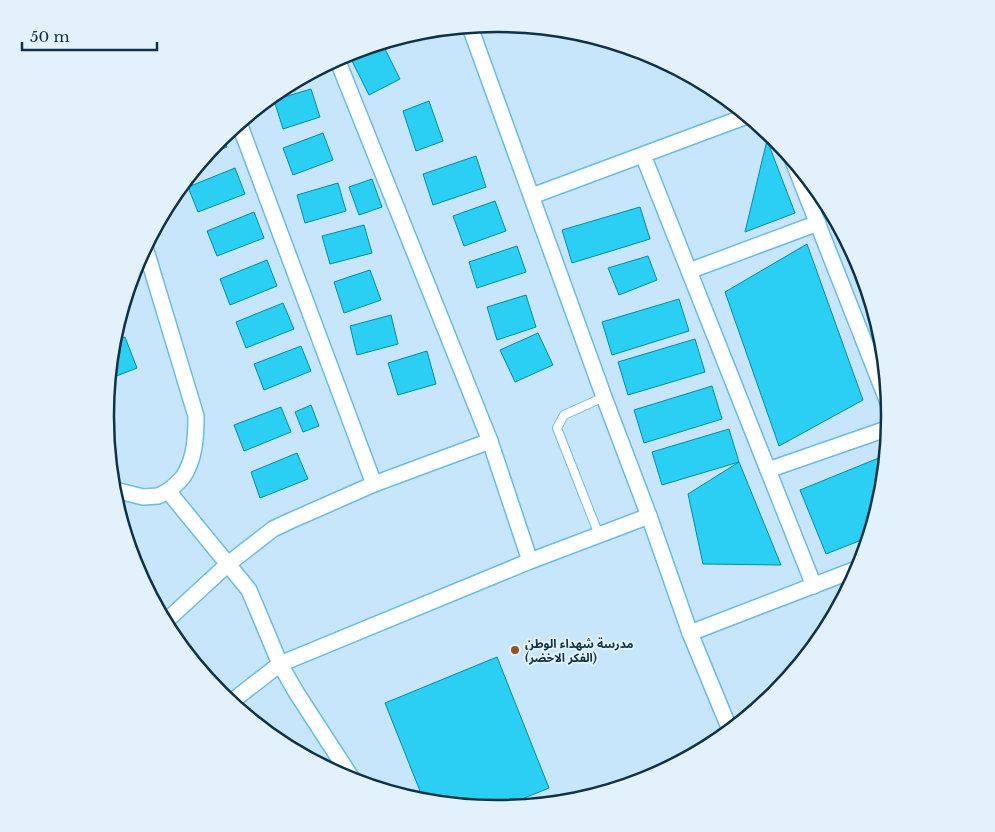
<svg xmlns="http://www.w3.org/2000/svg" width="995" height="832" font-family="'Libre Baskerville','Noto Sans Arabic',serif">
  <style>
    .building { fill: #2acff3; stroke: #028ca7 }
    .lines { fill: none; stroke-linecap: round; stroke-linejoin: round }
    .service-casing { stroke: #6abaea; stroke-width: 10 }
    .minor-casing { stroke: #6abaea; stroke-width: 18 }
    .service { stroke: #fff; stroke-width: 8 }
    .minor { stroke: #fff; stroke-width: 15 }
    .poi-dot { fill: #93531c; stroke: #e2f1fb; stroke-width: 2 }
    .labels { text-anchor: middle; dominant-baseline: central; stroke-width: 4; stroke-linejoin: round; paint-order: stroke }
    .poi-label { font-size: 12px; font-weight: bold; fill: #0f3245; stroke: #e2f1fb; text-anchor: start }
    .rim { fill: none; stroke: #0f3245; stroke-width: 2.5 }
  </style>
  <rect width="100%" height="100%" fill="#c8e6fb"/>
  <!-- building -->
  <g class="building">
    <polygon points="382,43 400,79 369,95 351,59"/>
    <polygon points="311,89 320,117 283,129 274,100"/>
    <polygon points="429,101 443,141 416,151 403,111"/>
    <polygon points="323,133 333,160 293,175 283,148"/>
    <polygon points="223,136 227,147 207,155 220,138"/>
    <polygon points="767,140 795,213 745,232"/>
    <polygon points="476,156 486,187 433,205 423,174"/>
    <polygon points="235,168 245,194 198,212 188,187"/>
    <polygon points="372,179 382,207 359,215 349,187"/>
    <polygon points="338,183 346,211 305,223 297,195"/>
    <polygon points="495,201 506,231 464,246 453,216"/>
    <polygon points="640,207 650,239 572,263 562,230"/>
    <polygon points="254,212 264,238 217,256 207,231"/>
    <polygon points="836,221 860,266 882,340 883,351"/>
    <polygon points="364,225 372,253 330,264 322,236"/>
    <polygon points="807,244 863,400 779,446 725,292"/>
    <polygon points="517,246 526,272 477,288 469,262"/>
    <polygon points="648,256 657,280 619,295 608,268"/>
    <polygon points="267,260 277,286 230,305 220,279"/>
    <polygon points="370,270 381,300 344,313 334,282"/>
    <polygon points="526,295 536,327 497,340 487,307"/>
    <polygon points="679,299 689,331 612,355 602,322"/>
    <polygon points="283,303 294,329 246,348 236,322"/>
    <polygon points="391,315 398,344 357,355 350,326"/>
    <polygon points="538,333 553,365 515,382 500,350"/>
    <polygon points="125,337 137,368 109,379 113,342"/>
    <polygon points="695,339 705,372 628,395 618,362"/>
    <polygon points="301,346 311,371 264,390 254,364"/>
    <polygon points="427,351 436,384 398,395 388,363"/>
    <polygon points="712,386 722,419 644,443 634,410"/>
    <polygon points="311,405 319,426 303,432 295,412"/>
    <polygon points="281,407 291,432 244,451 234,425"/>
    <polygon points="729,429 739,462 662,485 652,452"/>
    <polygon points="297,453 308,479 260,498 251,472"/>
    <polygon points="886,455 882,493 869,537 826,554 800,490"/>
    <polygon points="739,462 781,565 703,564 688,494"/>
    <polygon points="497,657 549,788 500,808 424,801 385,703"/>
  </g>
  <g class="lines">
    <!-- service casing -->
    <g class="service-casing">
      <polyline id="service" points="599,535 557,428 564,415 604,397"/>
    </g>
    <!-- minor casing -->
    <g class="minor-casing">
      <g id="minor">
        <polyline points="470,27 604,397 649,516 690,633 730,730"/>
        <polyline points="337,59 490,441 530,561"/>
        <polyline points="239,123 374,484"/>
        <polyline points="643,155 814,586"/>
        <polyline points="793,161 889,405"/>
        <polyline points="532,196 747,116"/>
        <path d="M145,247L196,416C196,437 195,459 183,477C179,482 173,487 168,491"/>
        <polyline points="689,271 818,223"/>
        <polyline points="768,470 889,428"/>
        <polyline points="113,491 115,490 143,497 158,496 168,491 249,590 280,664 296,692 353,780"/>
        <polyline points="165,622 228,564 273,529 290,521 374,484 490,441"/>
        <polyline points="690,633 859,568"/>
        <polyline points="231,702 280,664 530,561 649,516"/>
      </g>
    </g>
    <!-- service -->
    <use href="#service" class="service"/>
    <!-- minor -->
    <use href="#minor" class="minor"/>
  </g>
  <!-- markers -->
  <circle class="poi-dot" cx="515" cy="650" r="5"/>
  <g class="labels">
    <!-- poi labels -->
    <g class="poi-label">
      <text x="525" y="643">مدرسة شهداء الوطن<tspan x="525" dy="14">(الفكر الاخضر)</tspan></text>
    </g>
  </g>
  <!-- crop -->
  <path d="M0 0H995V832H0ZM497 32H498A383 383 0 0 1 881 415V417A383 383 0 0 1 498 800H497A383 383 0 0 1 114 417V415A383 383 0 0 1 497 32Z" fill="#e2f1fb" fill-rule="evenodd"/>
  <path class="rim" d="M497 32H498A383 383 0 0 1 881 415V417A383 383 0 0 1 498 800H497A383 383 0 0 1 114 417V415A383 383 0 0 1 497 32Z"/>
  <!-- scale -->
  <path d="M22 42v8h135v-8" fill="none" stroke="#0f3245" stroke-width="2.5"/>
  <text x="30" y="42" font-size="15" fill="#0f3245" stroke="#e2f1fb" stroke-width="4" paint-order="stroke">50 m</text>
</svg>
